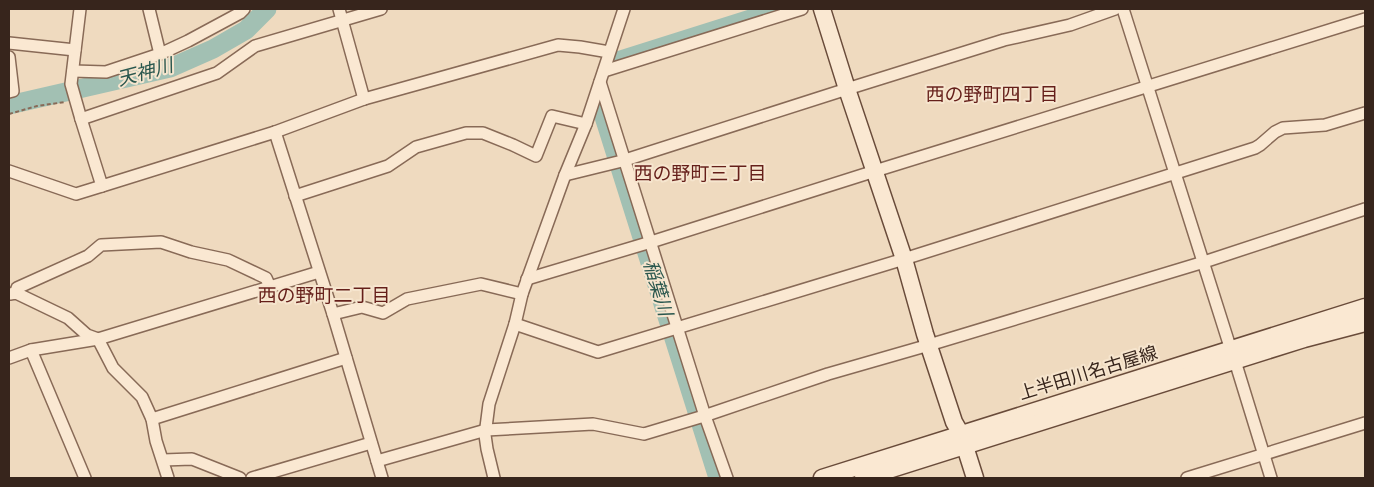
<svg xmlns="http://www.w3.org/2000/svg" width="1374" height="487" font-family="'Libre Baskerville','Noto Sans JP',serif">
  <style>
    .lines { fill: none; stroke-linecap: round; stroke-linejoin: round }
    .river { stroke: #a2c0b3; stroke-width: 19 }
    .street-casing { stroke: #886a57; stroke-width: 14 }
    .secondary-casing { stroke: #694b3a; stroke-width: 19 }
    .path { stroke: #886a57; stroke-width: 2; stroke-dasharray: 4 2.5; stroke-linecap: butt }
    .street { stroke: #fae8d2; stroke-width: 11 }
    .secondary { stroke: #fae8d2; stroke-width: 16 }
    .labels { text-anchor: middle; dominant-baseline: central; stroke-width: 4; stroke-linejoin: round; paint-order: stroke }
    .street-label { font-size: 18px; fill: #37251c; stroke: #f6e5ce }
    .water-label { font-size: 19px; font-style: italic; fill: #2a574e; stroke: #f6e5ce }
    .neighbourhood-label { font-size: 19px; fill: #651f1a; stroke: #f6e5ce }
  </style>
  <rect width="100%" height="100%" fill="#efdabf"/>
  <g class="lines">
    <!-- river -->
    <g class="river">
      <polyline points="611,63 782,9"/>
      <polyline points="598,98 718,478"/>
      <polyline points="9,105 170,68 213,49 246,30 267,9"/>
    </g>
    <!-- street casing -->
    <g class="street-casing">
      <g id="street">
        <polyline points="80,9 71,84 81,119 102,186 275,132 364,99 558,45 580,47 609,52"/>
        <polyline points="149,9 160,54"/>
        <polyline points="339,9 364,99"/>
        <polyline points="1123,9 1231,350"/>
        <polyline points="9,43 75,50"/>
        <polyline points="9,57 13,91 9,92"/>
        <polyline points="73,71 106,72 160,54 188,41 240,13 244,9"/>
        <polyline points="604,71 802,9"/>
        <polyline points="600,82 705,416 727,478"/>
        <polyline points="81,119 217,73 255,46 381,9"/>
        <polyline points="275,132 333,314 382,478"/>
        <polyline points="9,171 76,194 102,186"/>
        <polyline points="565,175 622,161 847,89 1004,40 1070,25 1115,9"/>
        <polyline points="295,196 388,166 416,147 466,133 483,133 513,145 536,156 552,116 586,124"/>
        <polyline points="527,279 651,242 875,171 1365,19"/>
        <polyline points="16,293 17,288 88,256 101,245 161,242 191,252 228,260 266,278 270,287"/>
        <polyline points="10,294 16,293 68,318 87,335 98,339 113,368 142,397 152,419 156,441 168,478"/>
        <polyline points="333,314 362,307 383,313 407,299 481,284 522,294"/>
        <polyline points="515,324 598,352 904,259 1255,148 1260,145 1275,132 1283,128 1325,125 1365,113"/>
        <polyline points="31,350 85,478"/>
        <polyline points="9,358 31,350 98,339 319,272"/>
        <polyline points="1235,361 1271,478"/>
        <polyline points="152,419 346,358"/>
        <polyline points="163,460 192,459 240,478"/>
        <polyline points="377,461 486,430 593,424 644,434 704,416 828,374 929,345 1204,262 1365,209"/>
        <polyline points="252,478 371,443"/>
        <polyline points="494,478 487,449 485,435 489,404 515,324 522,294 565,175 586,124 624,9"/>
        <polyline points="1187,478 1365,423"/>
      </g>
    </g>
    <!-- secondary casing -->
    <g class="secondary-casing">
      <g id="secondary">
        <polyline points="822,9 847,89 904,259 925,334 954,422 961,434 975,478"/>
        <polyline points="822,478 1365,307"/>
        <polyline points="863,478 1304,339 1365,323"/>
      </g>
    </g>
    <!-- path -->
    <polyline class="path" points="9,114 37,106 65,102"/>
    <!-- street -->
    <use href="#street" class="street"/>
    <!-- secondary -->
    <use href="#secondary" class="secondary"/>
  </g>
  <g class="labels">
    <!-- street labels -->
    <g class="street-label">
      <text transform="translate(1088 373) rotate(-17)">上半田川名古屋線</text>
    </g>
    <!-- water labels -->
    <g class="water-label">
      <text transform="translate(145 72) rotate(-15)">天神川</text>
      <text transform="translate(658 288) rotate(73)">稲葉川</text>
    </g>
    <!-- neighbourhood labels -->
    <g class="neighbourhood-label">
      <text x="992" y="94">西の野町四丁目</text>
      <text x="700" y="173">西の野町三丁目</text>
      <text x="324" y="295">西の野町二丁目</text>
    </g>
  </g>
  <!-- border -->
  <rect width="1374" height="487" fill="none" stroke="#37251c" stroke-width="20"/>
</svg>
